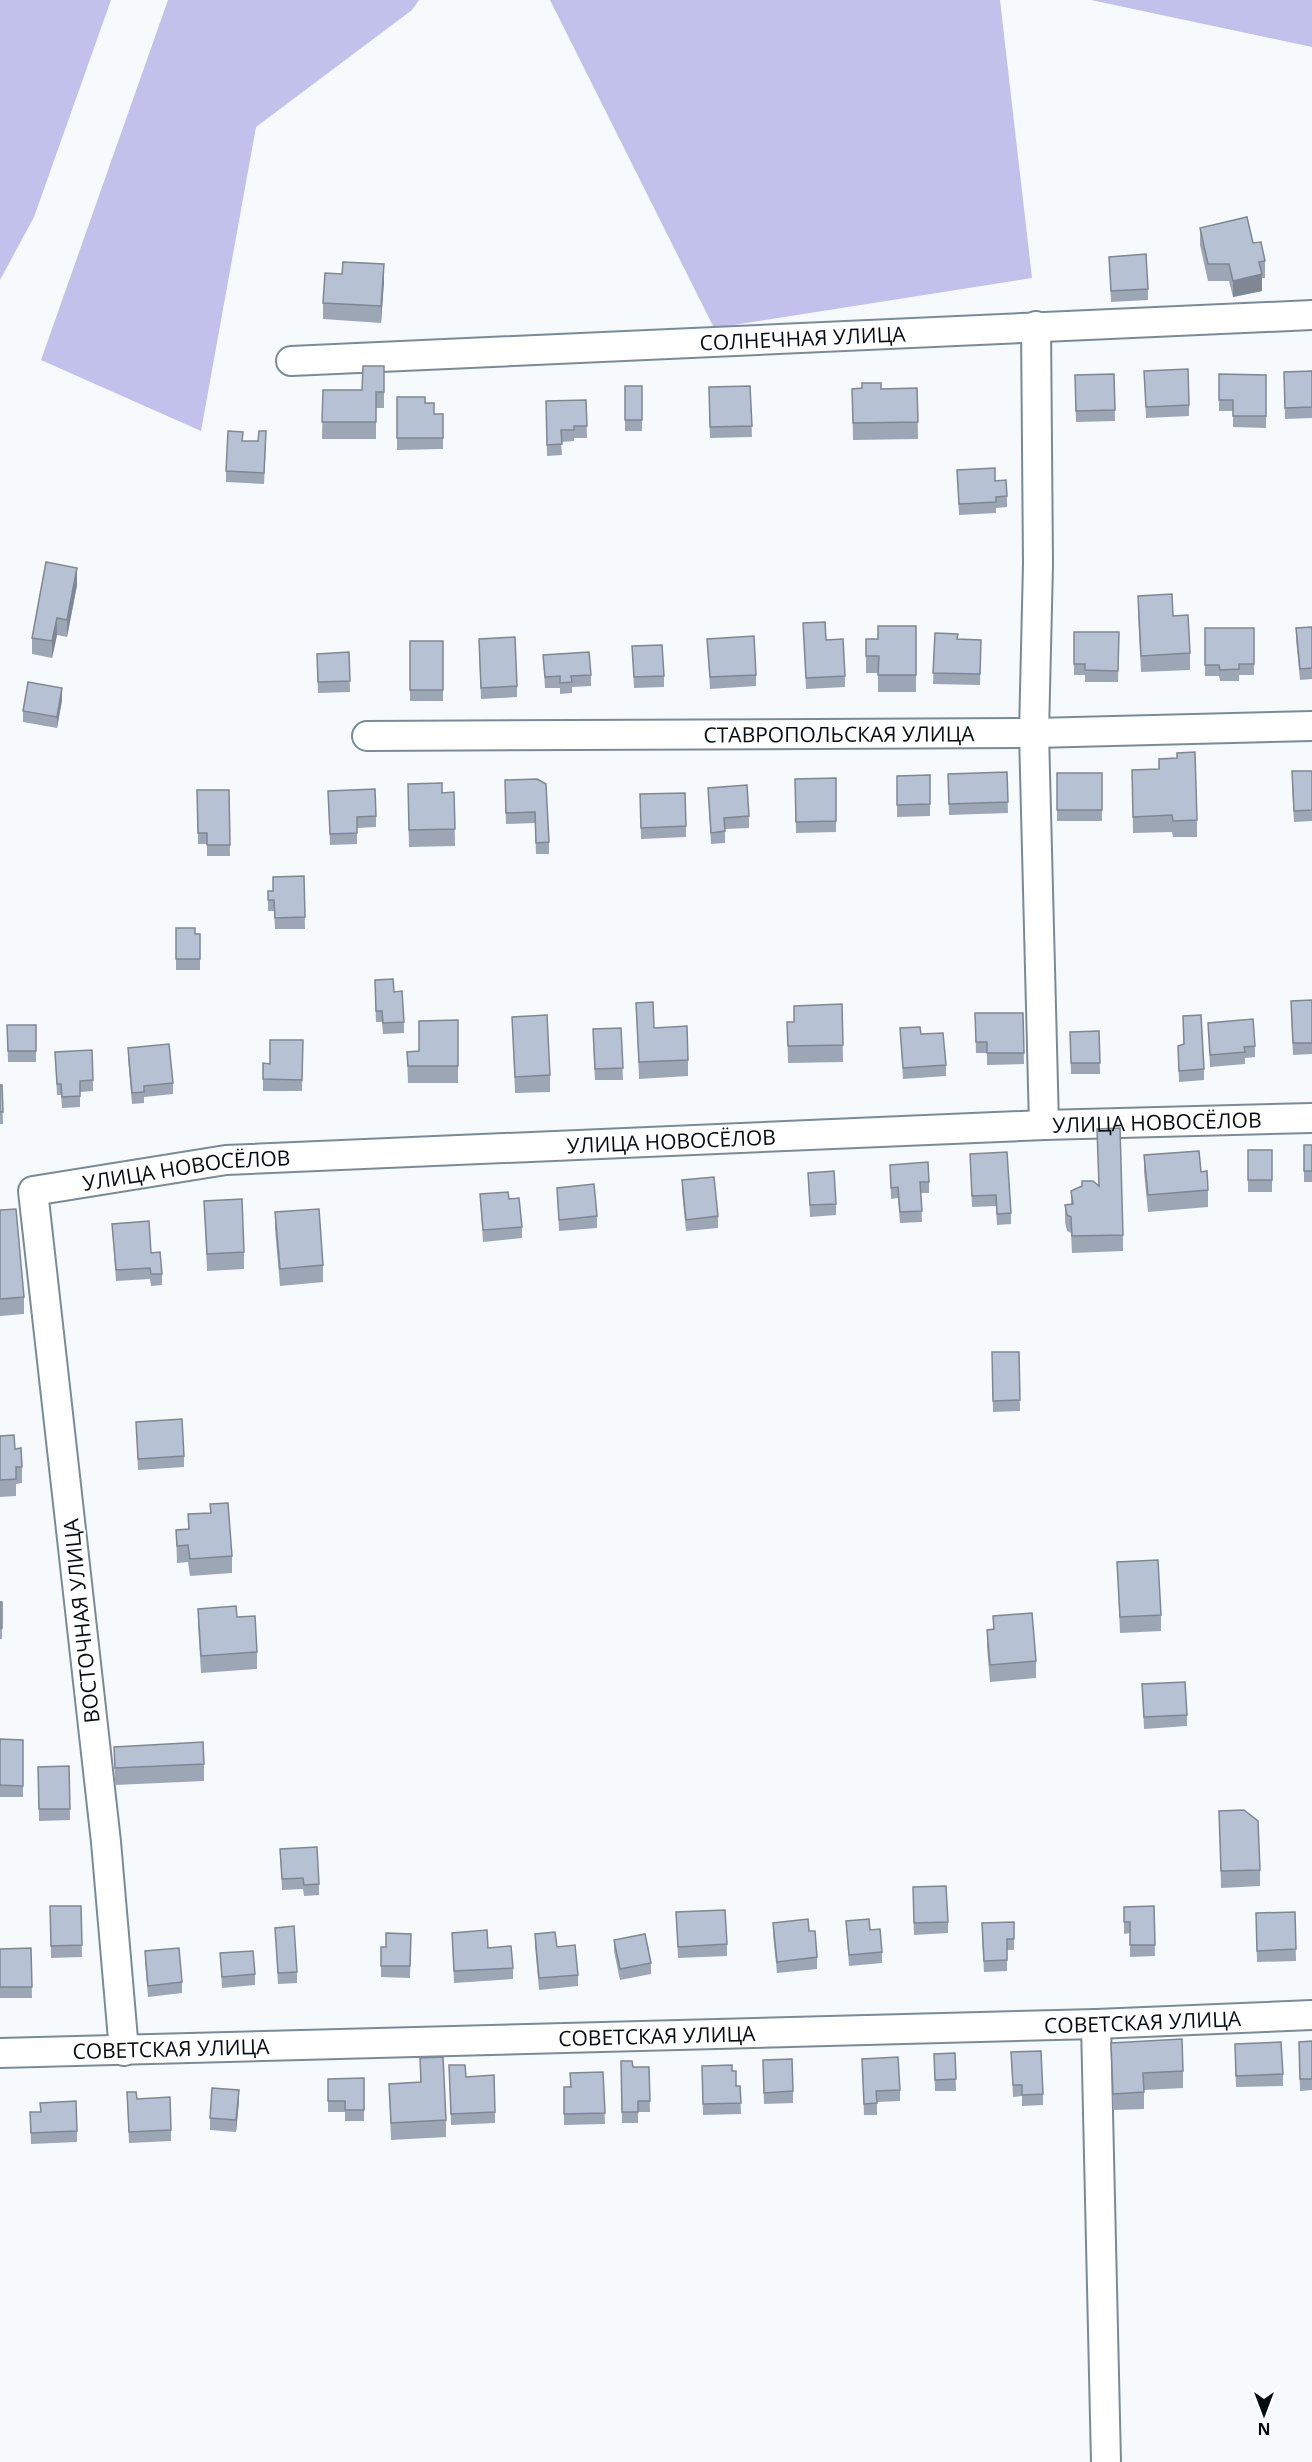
<svg xmlns="http://www.w3.org/2000/svg" width="1312" height="2462" font-family="'Open Sans',sans-serif">
  <style>
    .forest { fill: #c2c1ec }
    .lines { fill: none; stroke-linecap: round; stroke-linejoin: round }
    .minor-casing { stroke: #798b97; stroke-width: 32 }
    .minor { stroke: #fff; stroke-width: 28 }
    .wall { fill: #9da6b5 }
    .shaded-wall { fill: #7f8794 }
    .building { fill: #b6c1d3; stroke: #7f8794; stroke-width: 1.5 }
    .labels { text-anchor: middle; dominant-baseline: central; stroke-width: 4.5; stroke-linejoin: round; paint-order: stroke }
    .street-label { font-size: 21px; fill: #060d11; stroke: #fff }
  </style>
  <rect width="100%" height="100%" fill="#f6fafd"/>
  <!-- forest -->
  <g class="forest">
    <polygon points="0,0 111,0 34,217 0,280"/>
    <polygon points="168,0 419,0 412,10 256,127 201,431 41,360"/>
    <polygon points="550,0 1000,0 1032,278 714,328"/>
    <polygon points="1091,0 1312,0 1312,47"/>
  </g>
  <g class="lines">
    <!-- minor casing -->
    <g class="minor-casing">
      <g id="minor">
        <polyline points="1036,326 1038,564 1034,733 1044,1125"/>
        <path id="s1" d="M291,361L1312,315"/>
        <path id="s2" d="M367,736L1034,733L1312,726"/>
        <polyline points="1096,2024 1106,2462"/>
        <path id="s3" d="M124,2051L106,1842L33,1191L226,1160L1044,1125L1312,1118"/>
        <path id="s4" d="M0,2053L1096,2024L1312,2015"/>
      </g>
    </g>
    <!-- minor -->
    <use href="#minor" class="minor"/>
  </g>
  <!-- wall -->
  <g class="wall">
    <polygon points="1200,228 1265,261 1265,278 1262,278 1262,291 1233,297 1229,281 1208,281 1200,245"/>
    <polygon points="1109,257 1148,289 1148,300 1111,302"/>
    <polygon points="384,281 381,323 323,319 323,303"/>
    <polygon points="384,366 384,408 376,408 376,439 322,439 323,390 362,390"/>
    <polygon points="1144,371 1189,405 1189,416 1146,418"/>
    <polygon points="1312,371 1312,418 1285,419 1284,372"/>
    <polygon points="1114,374 1115,421 1076,422 1075,386"/>
    <polygon points="1219,374 1266,375 1266,428 1233,427 1233,411 1219,411"/>
    <rect x="625" y="386" width="17" height="45"/>
    <polygon points="750,386 752,437 710,438 709,387"/>
    <polygon points="917,388 918,439 853,440 852,389"/>
    <polygon points="397,397 425,403 434,414 443,414 443,449 397,450"/>
    <polygon points="586,400 587,438 574,438 574,441 561,442 562,455 547,456 546,401"/>
    <polygon points="243,441 266,442 264,484 226,482 226,471"/>
    <polygon points="957,470 995,481 1007,496 1007,507 996,508 996,513 959,515"/>
    <polygon points="77,585 67,637 57,635 52,658 32,654 32,638"/>
    <polygon points="1138,596 1173,616 1190,653 1190,670 1141,672 1138,613"/>
    <polygon points="803,623 826,640 845,676 845,687 806,689"/>
    <polygon points="916,626 916,692 878,692 878,673 866,673 866,639 878,639"/>
    <polygon points="1312,627 1312,679 1300,680 1296,639 1296,628"/>
    <polygon points="1205,628 1254,628 1254,675 1239,675 1239,681 1220,681 1219,676 1205,676"/>
    <polygon points="1074,632 1119,632 1118,682 1085,682 1085,675 1074,675"/>
    <polygon points="935,633 957,639 981,640 980,685 933,684"/>
    <polygon points="707,639 756,675 756,686 710,689"/>
    <rect x="410" y="641" width="33" height="60"/>
    <polygon points="632,646 664,676 664,687 634,688"/>
    <polygon points="479,650 517,686 517,697 481,699"/>
    <polygon points="349,652 350,692 318,693 317,654"/>
    <polygon points="543,655 591,675 591,686 572,687 572,693 560,694 560,688 545,688"/>
    <polygon points="62,700 57,728 23,722 23,711"/>
    <polygon points="1132,770 1197,820 1197,837 1173,837 1172,832 1133,833"/>
    <polygon points="1312,771 1312,821 1294,822 1292,783"/>
    <polygon points="1007,772 1008,813 949,815 948,774"/>
    <rect x="1057" y="773" width="45" height="48"/>
    <polygon points="930,775 930,816 897,817 897,776"/>
    <polygon points="836,778 836,832 796,833 795,779"/>
    <polygon points="537,779 549,842 549,854 536,854 535,823 506,824 505,791"/>
    <polygon points="708,788 749,816 749,828 725,829 725,843 711,844"/>
    <polygon points="197,790 229,790 230,856 207,856 207,844 198,844"/>
    <polygon points="328,791 376,816 376,827 357,828 357,844 330,845"/>
    <polygon points="454,792 455,846 409,847 408,801 442,793"/>
    <polygon points="640,794 686,826 686,837 641,839"/>
    <polygon points="304,876 305,929 275,929 274,911 268,911 268,891 273,891"/>
    <polygon points="176,928 195,934 200,934 200,970 176,970"/>
    <polygon points="375,991 394,992 404,1022 404,1033 383,1034 382,1022 376,1022"/>
    <polygon points="1312,1000 1312,1054 1293,1055 1291,1012"/>
    <polygon points="636,1003 654,1028 688,1060 688,1076 639,1079"/>
    <polygon points="842,1004 843,1062 788,1063 787,1022 794,1022"/>
    <polygon points="975,1013 1023,1013 1024,1064 987,1065 987,1053 976,1053"/>
    <polygon points="1183,1016 1204,1069 1204,1080 1179,1082 1178,1046 1184,1044"/>
    <polygon points="512,1017 550,1075 550,1092 515,1093"/>
    <polygon points="458,1020 458,1083 408,1083 407,1052 419,1051"/>
    <polygon points="1208,1023 1255,1046 1255,1057 1245,1058 1245,1064 1210,1067"/>
    <polygon points="7,1025 36,1025 36,1062 8,1062"/>
    <polygon points="621,1028 623,1080 595,1080 593,1040"/>
    <polygon points="900,1028 921,1034 946,1065 946,1076 903,1079"/>
    <polygon points="1099,1031 1100,1074 1071,1074 1070,1032"/>
    <polygon points="303,1040 302,1091 263,1091 263,1063 270,1064"/>
    <polygon points="128,1048 173,1083 173,1094 144,1097 144,1103 132,1104 128,1059"/>
    <polygon points="55,1052 93,1080 93,1091 80,1092 80,1107 62,1108 61,1095 57,1095"/>
    <polygon points="0,1085 2,1085 3,1124 0,1124"/>
    <rect x="1304" y="1145" width="8" height="37"/>
    <rect x="1248" y="1150" width="24" height="42"/>
    <polygon points="970,1154 1011,1213 1011,1224 997,1225 996,1206 972,1207"/>
    <polygon points="1144,1155 1208,1190 1208,1207 1148,1212 1144,1172"/>
    <polygon points="890,1165 929,1182 929,1193 921,1193 922,1222 900,1223 898,1198 891,1199"/>
    <polygon points="808,1173 836,1204 836,1215 810,1217"/>
    <polygon points="682,1180 718,1216 718,1228 686,1231 682,1192"/>
    <polygon points="557,1188 597,1216 597,1228 559,1231"/>
    <polygon points="1071,1191 1123,1235 1123,1251 1072,1253 1071,1233 1067,1231 1065,1222 1065,1205 1071,1205"/>
    <polygon points="480,1194 509,1199 522,1227 522,1238 483,1242"/>
    <polygon points="204,1201 244,1252 244,1269 207,1271"/>
    <polygon points="0,1210 24,1297 24,1314 0,1316"/>
    <polygon points="275,1212 323,1265 323,1282 280,1286 275,1229"/>
    <polygon points="112,1224 151,1253 162,1274 162,1285 151,1286 150,1279 116,1281"/>
    <polygon points="992,1352 1019,1352 1020,1411 993,1412"/>
    <polygon points="136,1422 184,1456 184,1467 138,1470"/>
    <polygon points="0,1436 15,1449 22,1467 22,1483 16,1484 16,1496 0,1497"/>
    <polygon points="210,1504 232,1556 232,1573 190,1576 188,1562 177,1563 176,1530 188,1529 188,1514 210,1513"/>
    <polygon points="1117,1562 1161,1615 1161,1631 1120,1633"/>
    <rect x="0" y="1602" width="2" height="37"/>
    <polygon points="198,1609 257,1652 257,1669 201,1673 198,1625"/>
    <polygon points="993,1616 1036,1661 1036,1678 990,1682 987,1647 987,1630 993,1629"/>
    <polygon points="1142,1684 1187,1715 1187,1726 1144,1729"/>
    <polygon points="0,1739 23,1740 23,1797 0,1797"/>
    <polygon points="114,1747 204,1764 204,1781 115,1785"/>
    <polygon points="69,1766 70,1820 39,1821 38,1767"/>
    <polygon points="1219,1811 1260,1870 1260,1886 1221,1888"/>
    <polygon points="280,1849 319,1884 319,1895 304,1896 303,1889 282,1890"/>
    <polygon points="913,1898 948,1922 948,1933 914,1935"/>
    <polygon points="50,1906 81,1906 82,1957 51,1958"/>
    <polygon points="1154,1906 1155,1956 1130,1957 1130,1933 1124,1934 1124,1907"/>
    <polygon points="676,1912 727,1944 727,1956 678,1958"/>
    <polygon points="1295,1912 1296,1961 1257,1962 1256,1913"/>
    <polygon points="846,1921 870,1930 882,1952 882,1963 849,1966"/>
    <polygon points="1014,1922 1014,1950 1007,1950 1007,1971 984,1972 982,1935"/>
    <polygon points="773,1923 809,1931 817,1957 817,1969 777,1973 773,1934"/>
    <polygon points="275,1928 297,1972 297,1983 278,1984"/>
    <polygon points="452,1933 488,1948 513,1968 513,1979 454,1983"/>
    <polygon points="411,1934 410,1978 381,1977 381,1947 386,1947"/>
    <polygon points="535,1934 557,1947 578,1975 578,1986 539,1990 535,1946"/>
    <polygon points="614,1940 651,1963 651,1974 620,1980 614,1951"/>
    <polygon points="31,1948 32,1998 0,1998 0,1949"/>
    <polygon points="145,1951 182,1982 182,1993 148,1997 145,1962"/>
    <polygon points="220,1953 255,1974 255,1985 222,1988"/>
    <polygon points="1312,2041 1312,2090 1300,2091 1299,2042"/>
    <polygon points="1111,2043 1183,2071 1183,2088 1144,2090 1144,2109 1113,2110"/>
    <polygon points="1011,2052 1043,2094 1043,2105 1022,2106 1022,2096 1013,2097"/>
    <polygon points="955,2053 956,2091 935,2091 934,2054"/>
    <polygon points="1235,2055 1283,2074 1283,2086 1236,2087"/>
    <polygon points="420,2058 446,2120 446,2137 391,2140 389,2084 420,2082"/>
    <polygon points="862,2059 900,2090 900,2101 877,2102 877,2115 864,2115"/>
    <polygon points="763,2060 793,2091 793,2103 764,2104"/>
    <polygon points="621,2061 633,2067 649,2067 650,2112 638,2112 638,2123 622,2123"/>
    <polygon points="449,2065 466,2077 495,2112 495,2123 451,2125"/>
    <polygon points="702,2066 732,2071 736,2086 740,2086 741,2114 703,2115"/>
    <polygon points="603,2072 605,2124 564,2125 564,2087 570,2087"/>
    <polygon points="364,2078 364,2121 345,2121 345,2112 328,2112 328,2079"/>
    <polygon points="127,2092 137,2099 171,2130 171,2141 129,2143"/>
    <polygon points="239,2101 236,2132 210,2130 210,2118"/>
    <polygon points="30,2112 77,2131 77,2142 31,2144"/>
  </g>
  <!-- shaded-wall -->
  <g class="shaded-wall">
    <polygon points="384,264 384,281 381,323 381,306"/>
    <polygon points="1262,274 1262,291 1233,297 1233,281"/>
    <polygon points="77,568 77,585 67,637 67,620"/>
    <polygon points="57,618 57,635 52,658 52,641"/>
    <polygon points="62,688 62,700 57,728 57,717"/>
    <polygon points="239,2090 239,2101 236,2132 236,2120"/>
  </g>
  <!-- building -->
  <g class="building">
    <polygon points="1247,217 1253,243 1261,242 1265,261 1259,262 1262,274 1233,281 1229,264 1208,264 1200,228"/>
    <polygon points="1146,254 1148,289 1111,291 1109,257"/>
    <polygon points="343,262 384,264 381,306 323,303 325,273 342,274"/>
    <polygon points="363,366 384,366 384,392 376,392 376,422 322,422 323,390 362,390"/>
    <polygon points="1188,369 1189,405 1146,407 1144,371"/>
    <polygon points="1312,371 1312,407 1285,408 1284,372"/>
    <polygon points="1114,374 1115,410 1076,411 1075,375"/>
    <polygon points="1219,374 1266,375 1266,416 1233,416 1233,400 1219,400"/>
    <polygon points="862,383 881,383 881,389 917,388 918,422 853,423 852,389 862,388"/>
    <rect x="625" y="386" width="17" height="34"/>
    <polygon points="750,386 752,426 710,427 709,387"/>
    <polygon points="397,397 425,397 425,403 434,403 434,414 443,414 443,438 397,438"/>
    <polygon points="586,400 587,426 574,426 574,430 561,430 562,444 547,445 546,401"/>
    <polygon points="228,431 243,432 242,441 258,441 259,431 266,431 264,473 226,471"/>
    <polygon points="995,468 995,481 1006,480 1007,496 996,497 996,502 959,504 957,470"/>
    <polygon points="46,562 77,568 67,620 57,618 52,641 32,638"/>
    <polygon points="1172,594 1173,616 1188,615 1190,653 1141,656 1138,596"/>
    <polygon points="825,622 826,640 843,639 845,676 806,678 803,623"/>
    <polygon points="878,626 916,626 916,675 878,675 879,656 866,656 866,639 878,639"/>
    <polygon points="1312,627 1312,668 1300,669 1296,628"/>
    <polygon points="1205,628 1254,628 1254,664 1239,664 1239,669 1220,670 1219,665 1205,665"/>
    <polygon points="1074,632 1119,632 1118,671 1085,670 1085,664 1074,664"/>
    <polygon points="935,633 958,634 957,639 981,640 980,674 933,673"/>
    <polygon points="754,636 756,675 710,677 707,639"/>
    <polygon points="515,637 517,686 481,688 479,639"/>
    <rect x="410" y="641" width="33" height="49"/>
    <polygon points="662,645 664,676 634,677 632,646"/>
    <polygon points="349,652 350,681 318,682 317,654"/>
    <polygon points="589,652 591,675 571,676 572,682 560,683 560,676 545,677 543,655"/>
    <polygon points="28,682 62,688 57,717 23,711"/>
    <polygon points="1195,752 1197,820 1173,821 1172,815 1133,817 1132,770 1159,769 1159,759 1177,758 1177,753"/>
    <polygon points="1292,771 1312,771 1312,810 1294,811"/>
    <polygon points="1007,772 1008,802 949,804 948,774"/>
    <rect x="1057" y="773" width="45" height="37"/>
    <polygon points="930,775 930,804 897,805 897,776"/>
    <polygon points="836,778 836,821 796,822 795,779"/>
    <polygon points="537,779 546,784 549,842 536,843 535,812 506,813 505,780"/>
    <polygon points="442,783 442,793 454,792 455,829 409,830 408,784"/>
    <polygon points="747,785 749,816 724,818 725,831 711,833 708,788"/>
    <polygon points="375,789 376,816 357,817 357,833 330,834 328,791"/>
    <polygon points="197,790 229,790 230,845 207,845 207,833 198,833"/>
    <polygon points="685,793 686,826 641,828 640,794"/>
    <polygon points="304,876 305,917 275,918 274,900 268,900 268,891 273,891 273,877"/>
    <polygon points="176,928 195,928 195,934 200,934 200,959 176,959"/>
    <polygon points="393,979 394,992 402,991 404,1022 383,1023 382,1011 376,1011 375,980"/>
    <polygon points="1312,1000 1312,1043 1293,1043 1291,1001"/>
    <polygon points="653,1002 654,1028 687,1026 688,1060 639,1062 636,1003"/>
    <polygon points="842,1004 843,1045 788,1046 787,1022 794,1022 794,1006"/>
    <polygon points="975,1013 1023,1013 1024,1053 987,1053 987,1042 976,1042"/>
    <polygon points="547,1015 550,1075 515,1077 512,1017"/>
    <polygon points="1201,1015 1204,1069 1179,1071 1178,1046 1184,1044 1183,1016"/>
    <polygon points="1253,1019 1255,1046 1244,1047 1245,1052 1210,1055 1208,1023"/>
    <polygon points="458,1020 458,1066 408,1066 407,1052 419,1051 419,1021"/>
    <polygon points="7,1025 36,1025 36,1051 8,1051"/>
    <polygon points="920,1027 921,1034 943,1033 946,1065 903,1068 900,1028"/>
    <polygon points="621,1028 623,1068 595,1069 593,1029"/>
    <polygon points="1099,1031 1100,1063 1071,1063 1070,1032"/>
    <polygon points="270,1040 303,1040 302,1080 263,1079 263,1063 270,1064"/>
    <polygon points="169,1044 173,1083 144,1086 144,1092 132,1093 128,1048"/>
    <polygon points="92,1050 93,1080 80,1081 80,1096 62,1097 61,1084 57,1084 55,1052"/>
    <polygon points="0,1085 2,1085 3,1112 0,1112"/>
    <polygon points="1120,1128 1123,1235 1072,1236 1071,1217 1067,1215 1065,1205 1073,1204 1071,1191 1082,1186 1082,1181 1093,1181 1099,1186 1097,1129"/>
    <rect x="1304" y="1145" width="8" height="26"/>
    <rect x="1248" y="1150" width="24" height="30"/>
    <polygon points="1199,1151 1201,1172 1207,1171 1208,1190 1148,1195 1144,1155"/>
    <polygon points="1007,1152 1011,1213 997,1214 996,1195 972,1196 970,1154"/>
    <polygon points="928,1162 929,1182 920,1182 922,1211 900,1212 898,1187 891,1188 890,1165"/>
    <polygon points="834,1171 836,1204 810,1205 808,1173"/>
    <polygon points="714,1177 718,1216 686,1220 682,1180"/>
    <polygon points="594,1184 597,1216 559,1220 557,1188"/>
    <polygon points="508,1192 509,1199 519,1198 522,1227 483,1230 480,1194"/>
    <polygon points="242,1199 244,1252 207,1254 204,1201"/>
    <polygon points="16,1209 24,1297 0,1299 0,1210"/>
    <polygon points="319,1209 323,1265 280,1269 275,1212"/>
    <polygon points="149,1221 151,1253 160,1252 162,1274 151,1274 150,1268 116,1270 112,1224"/>
    <polygon points="992,1352 1019,1352 1020,1400 993,1401"/>
    <polygon points="182,1419 184,1456 138,1459 136,1422"/>
    <polygon points="14,1435 15,1449 21,1448 22,1467 16,1467 16,1479 0,1480 0,1436"/>
    <polygon points="228,1503 232,1556 190,1559 188,1545 177,1546 176,1530 189,1529 188,1514 211,1513 210,1504"/>
    <polygon points="1158,1560 1161,1615 1120,1617 1117,1562"/>
    <rect x="0" y="1602" width="2" height="26"/>
    <polygon points="236,1606 237,1617 255,1616 257,1652 201,1656 198,1609"/>
    <polygon points="1032,1613 1036,1661 990,1665 987,1630 994,1629 993,1616"/>
    <polygon points="1185,1682 1187,1715 1144,1717 1142,1684"/>
    <polygon points="0,1739 23,1740 23,1786 0,1785"/>
    <polygon points="203,1742 204,1764 115,1768 114,1747"/>
    <polygon points="69,1766 70,1809 39,1809 38,1767"/>
    <polygon points="1244,1810 1258,1821 1260,1870 1221,1871 1219,1811"/>
    <polygon points="317,1847 319,1884 304,1885 303,1878 282,1879 280,1849"/>
    <polygon points="946,1886 948,1922 914,1923 913,1887"/>
    <polygon points="50,1906 81,1906 82,1945 51,1946"/>
    <polygon points="1154,1906 1155,1945 1130,1945 1130,1922 1124,1922 1124,1907"/>
    <polygon points="725,1910 727,1944 678,1947 676,1912"/>
    <polygon points="1295,1912 1296,1949 1257,1951 1256,1913"/>
    <polygon points="808,1919 809,1931 815,1931 817,1957 777,1962 773,1923"/>
    <polygon points="869,1919 870,1930 880,1929 882,1952 849,1955 846,1921"/>
    <polygon points="1014,1922 1014,1939 1007,1939 1007,1960 984,1961 982,1923"/>
    <polygon points="294,1926 297,1972 278,1973 275,1928"/>
    <polygon points="487,1930 488,1948 511,1946 513,1968 454,1971 452,1933"/>
    <polygon points="555,1932 557,1947 575,1945 578,1975 539,1978 535,1934"/>
    <polygon points="386,1933 411,1934 410,1966 381,1966 381,1947 386,1947"/>
    <polygon points="645,1934 651,1963 620,1969 614,1940"/>
    <polygon points="31,1948 32,1987 0,1987 0,1949"/>
    <polygon points="179,1948 182,1982 148,1986 145,1951"/>
    <polygon points="253,1951 255,1974 222,1977 220,1953"/>
    <polygon points="1182,2039 1183,2071 1143,2073 1144,2092 1113,2094 1111,2043"/>
    <polygon points="1312,2041 1312,2079 1300,2079 1299,2042"/>
    <polygon points="1281,2042 1283,2074 1236,2076 1235,2044"/>
    <polygon points="1041,2051 1043,2094 1022,2095 1022,2085 1013,2085 1011,2052"/>
    <polygon points="955,2053 956,2079 935,2080 934,2054"/>
    <polygon points="443,2057 446,2120 391,2123 389,2084 421,2082 420,2058"/>
    <polygon points="898,2057 900,2090 876,2091 877,2103 864,2104 862,2059"/>
    <polygon points="792,2059 793,2091 764,2093 763,2060"/>
    <polygon points="621,2061 632,2061 633,2067 649,2067 650,2101 638,2101 638,2112 622,2112"/>
    <polygon points="449,2065 465,2065 466,2077 494,2075 495,2112 451,2114"/>
    <polygon points="732,2065 732,2071 736,2071 736,2086 740,2086 741,2103 703,2104 702,2066"/>
    <polygon points="603,2072 605,2113 564,2114 564,2087 571,2087 570,2073"/>
    <polygon points="364,2078 364,2110 345,2110 345,2101 328,2101 328,2079"/>
    <polygon points="212,2088 239,2090 236,2120 210,2118"/>
    <polygon points="127,2092 136,2092 137,2099 170,2097 171,2130 129,2132"/>
    <polygon points="76,2101 77,2131 31,2133 30,2112 41,2112 40,2103"/>
  </g>
  <g class="labels">
    <!-- street labels -->
    <g class="street-label">
      <text stroke="none"><textPath href="#s1" startOffset="512">СОЛНЕЧНАЯ УЛИЦА</textPath></text>
      <text stroke="none"><textPath href="#s2" startOffset="472">СТАВРОПОЛЬСКАЯ УЛИЦА</textPath></text>
      <text stroke="none"><textPath href="#s3" startOffset="1992">УЛИЦА НОВОСЁЛОВ</textPath></text>
      <text stroke="none"><textPath href="#s3" startOffset="1506">УЛИЦА НОВОСЁЛОВ</textPath></text>
      <text stroke="none"><textPath href="#s3" startOffset="1020">УЛИЦА НОВОСЁЛОВ</textPath></text>
      <text transform="translate(81 1621) rotate(-96)">ВОСТОЧНАЯ УЛИЦА</text>
      <text stroke="none"><textPath href="#s4" startOffset="1143">СОВЕТСКАЯ УЛИЦА</textPath></text>
      <text stroke="none"><textPath href="#s4" startOffset="657">СОВЕТСКАЯ УЛИЦА</textPath></text>
      <text stroke="none"><textPath href="#s4" startOffset="171">СОВЕТСКАЯ УЛИЦА</textPath></text>
    </g>
  </g>
  <!-- north arrow -->
  <g transform="translate(1264 2414) rotate(180)" stroke="#ffffff" stroke-width="4.5" paint-order="stroke">
  <path d="M0-4.5L10 22L0 15L-10 22Z" fill="#060d11"/>
  <text y="-9" font-size="16" font-weight="bold" text-anchor="middle" fill="#060d11">N</text>
  </g>
</svg>
